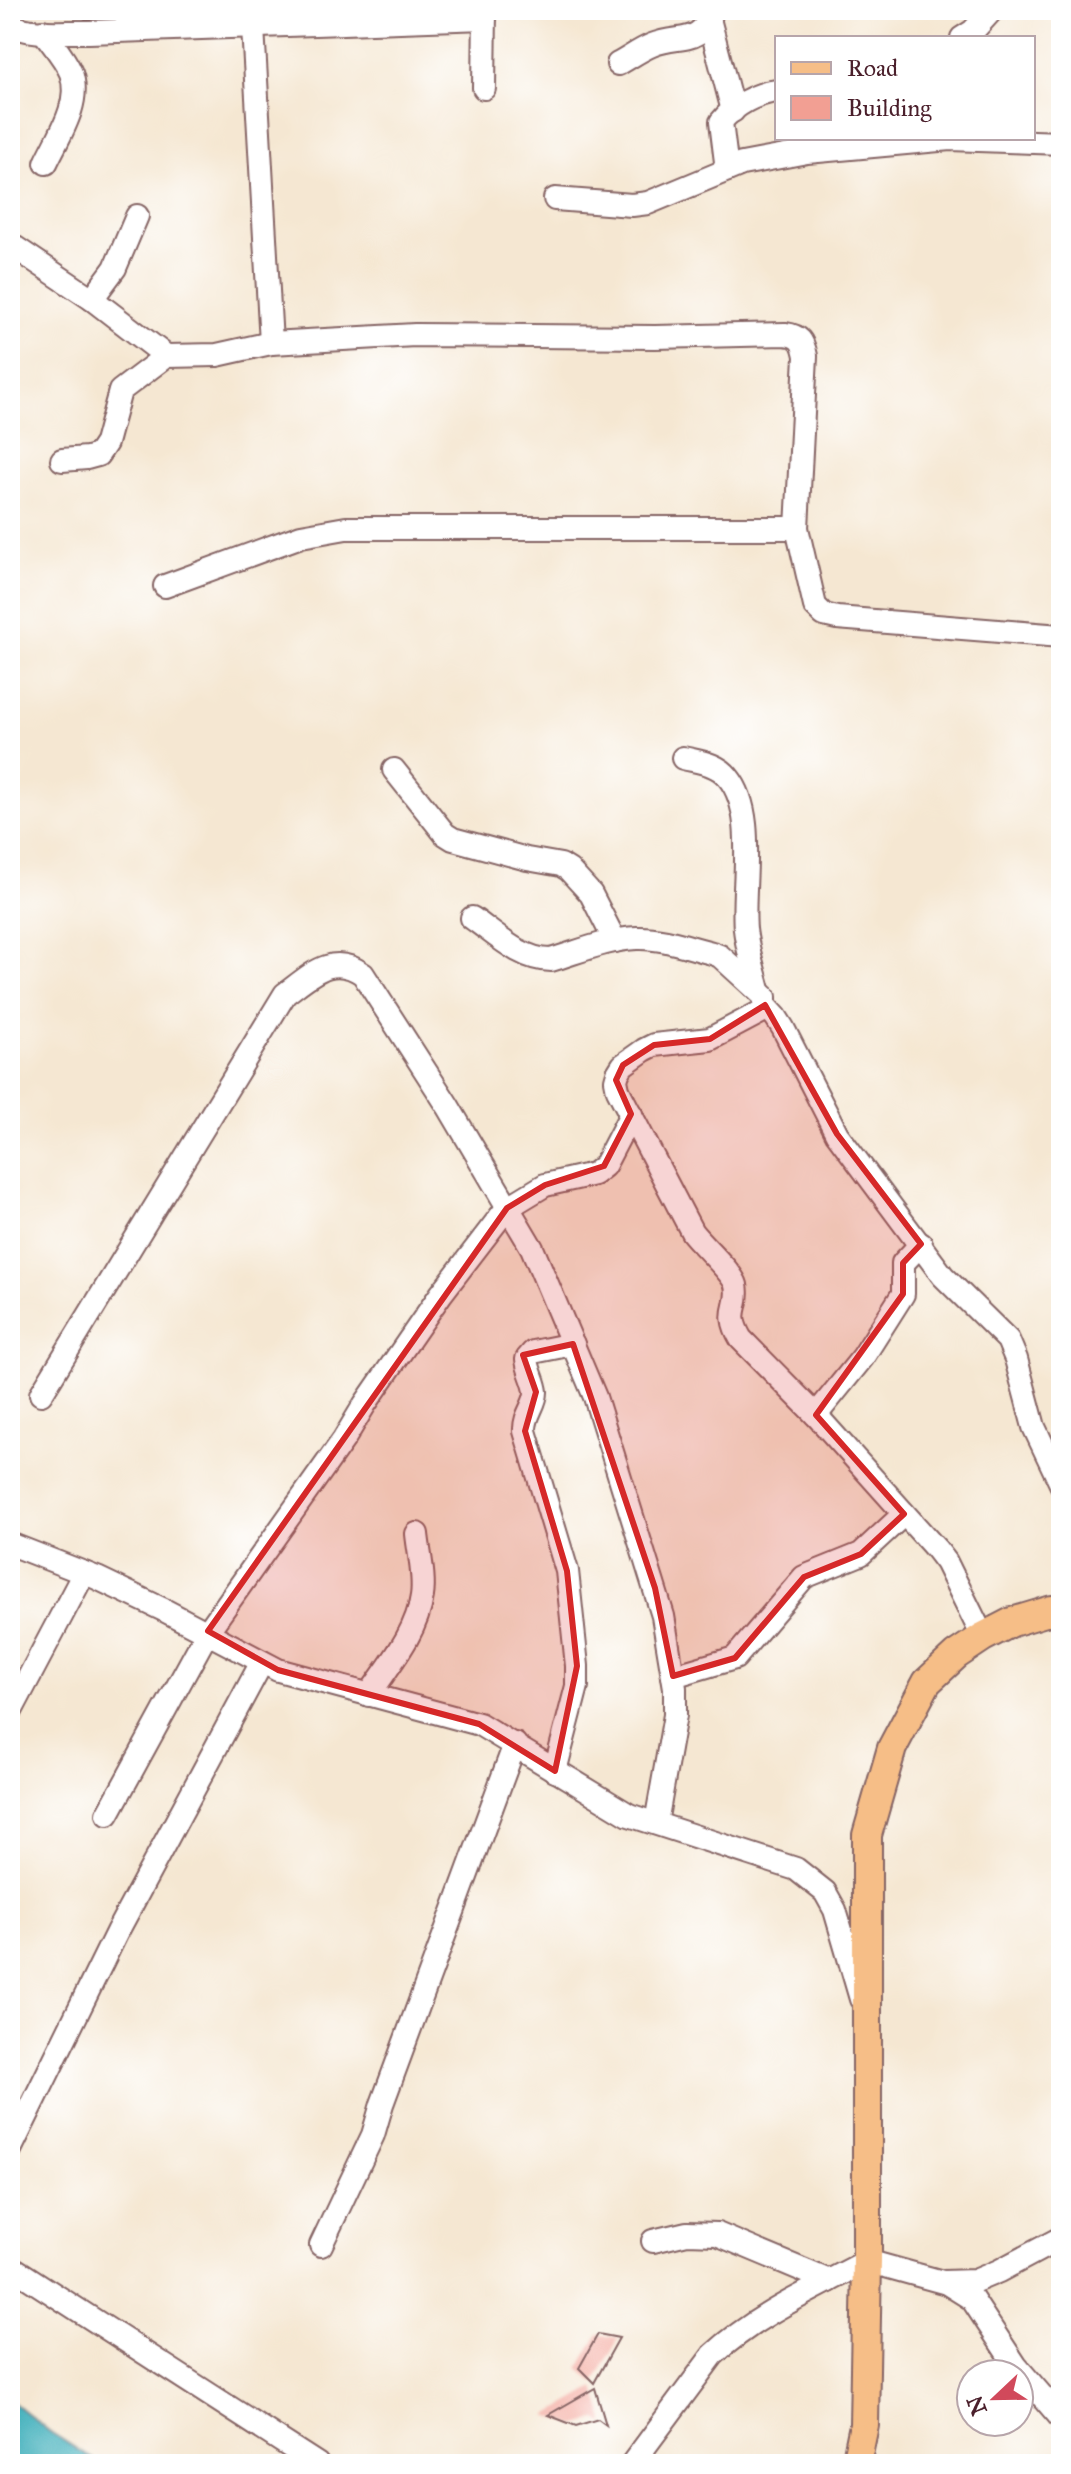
<svg xmlns="http://www.w3.org/2000/svg" width="1071" height="2474" font-family="'IM FELL Great Primer',serif">
  <style>
    .water { fill: #3eaeba; stroke: #446672; stroke-width: 2 }
    .building { fill: #f29f93 }
    .lines { fill: none; stroke-linecap: round; stroke-linejoin: round }
    .minor-casing { stroke: #866565; stroke-width: 26 }
    .major-casing { stroke: #866565; stroke-width: 32 }
    .minor { stroke: #fff; stroke-width: 22 }
    .major { stroke: #f6be87; stroke-width: 28 }
    .marked { fill: #d62828; fill-opacity: 0.2; stroke: #d62828; stroke-width: 6; stroke-linejoin: round }
  </style>
  <rect width="100%" height="100%" fill="#fff"/>
  <filter id="ink" filterUnits="userSpaceOnUse"><feTurbulence type="fractalNoise" baseFrequency=".0125" numOctaves="2"/><feDisplacementMap in="SourceGraphic" scale="16" xChannelSelector="R" yChannelSelector="G"/><feConvolveMatrix kernelMatrix="1 2 1 2 8 2 1 2 1" color-interpolation-filters="sRGB"/></filter>
  <filter id="wash" filterUnits="userSpaceOnUse"><feTurbulence type="fractalNoise" baseFrequency=".006" numOctaves="4" result="noise"/><feDisplacementMap in="SourceGraphic" scale="32" xChannelSelector="R" yChannelSelector="G"/><feGaussianBlur stdDeviation="1.8" result="paint"/><feColorMatrix in="noise" values="0 0 0 0 0 0 0 0 0 0 0 0 0 0 0 0 0 1.4 0 .05"/><feComposite in="paint" operator="in"/></filter>
  <g filter="url(#wash)">
    <rect width="100%" height="100%" fill="#f5e7d2"/>
    <!-- water -->
    <polygon class="water" points="10,2400 50,2432 100,2464 10,2464"/>
    <g id="blocks">
      <!-- building -->
      <g class="building">
        <polygon points="598,2334 619,2338 594,2383 579,2368"/>
        <polygon points="595,2388 606,2425 598,2419 576,2426 548,2415"/>
      </g>
    </g>
  </g>
  <g filter="url(#ink)">
    <use href="#blocks" fill-opacity="0" stroke="#866565" stroke-width="2"/>
    <g class="lines">
      <!-- minor casing -->
      <g class="minor-casing">
        <g id="minor">
          <polyline points="254,10 253,27 271,343"/>
          <polyline points="707,11 733,111"/>
          <path d="M10,24C29,36 67,31 89,32L485,18"/>
          <polyline points="132,30 132,10"/>
          <path d="M43,31C52,44 65,58 71,73C82,103 58,137 46,163"/>
          <polyline points="962,38 973,31 992,10"/>
          <path d="M618,64C629,58 640,50 652,45C681,33 699,48 713,10"/>
          <polyline points="484,88 485,10"/>
          <path d="M727,170L721,122C734,105 757,93 777,91"/>
          <polyline points="555,199 632,205 648,203 742,164 807,152 950,139 1061,143"/>
          <polyline points="10,244 92,299 166,356"/>
          <polyline points="92,299 115,268 137,216"/>
          <path d="M62,460L87,458L98,455L106,443L120,391L166,356L217,355L271,343L415,335L655,337L785,334C800,336 803,341 806,356L797,528H346L301,536L165,586"/>
          <polyline points="797,528 815,606 824,615 837,618 1061,636"/>
          <path d="M683,758C699,762 717,763 728,777C758,813 741,885 745,929C747,949 754,970 759,990"/>
          <polyline points="394,770 445,834 453,839 527,859 561,865 569,870 591,894 615,941"/>
          <path d="M472,918C495,934 521,960 551,960C578,952 608,939 637,938C661,937 688,947 712,953L720,956L765,997V1005L761,1012L710,1039L654,1045L644,1050L623,1065L618,1073L616,1080L618,1090L692,1232C702,1245 733,1273 736,1285C741,1308 724,1310 741,1339L816,1415L936,1549L946,1562L983,1637"/>
          <polyline points="765,1005 776,1017 783,1028 837,1134 943,1276 1008,1340 1016,1359 1034,1427 1061,1484"/>
          <path d="M41,1394L285,994C311,975 332,952 363,974L448,1106L532,1248L595,1397L663,1616L675,1688V1715L656,1823"/>
          <polyline points="816,1415 863,1357 903,1294 903,1263 921,1244"/>
          <polyline points="10,1544 97,1578 164,1610 278,1670 479,1724 629,1815 796,1869 825,1892 835,1910 861,1999"/>
          <polyline points="673,1676 735,1658 804,1577 861,1554 904,1514"/>
          <path d="M369,1695C389,1665 417,1633 422,1596C425,1577 419,1554 417,1534"/>
          <polyline points="10,1713 84,1573"/>
          <path d="M555,1771L577,1686V1666L567,1571L525,1431C524,1415 536,1405 536,1392C535,1381 528,1371 527,1359L533,1352L573,1344"/>
          <polyline points="108,1814 208,1631 344,1439 365,1404 441,1294 507,1208 545,1185 594,1174 604,1166 631,1114"/>
          <polyline points="10,2150 117,1932 262,1662"/>
          <polyline points="653,2241 687,2233 717,2234 829,2281"/>
          <polyline points="321,2245 373,2135 382,2104 515,1744"/>
          <polyline points="10,2266 317,2464"/>
          <polyline points="945,2282 972,2299 1016,2366 1061,2418"/>
          <path d="M632,2464L713,2355C757,2314 815,2289 867,2261L943,2282L975,2281L999,2271L1061,2238"/>
        </g>
      </g>
      <!-- major casing -->
      <g class="major-casing">
        <polyline id="major" points="856,2464 864,2425 867,2261 867,1835 892,1748 927,1682 956,1655 983,1637 1012,1622 1052,1610 1061,1610"/>
      </g>
      <!-- minor -->
      <use href="#minor" class="minor"/>
      <!-- major -->
      <use href="#major" class="major"/>
    </g>
  </g>
  <!-- marked area -->
  <path class="marked" d="M765,1005L837,1134L921,1244L903,1263V1294L816,1415L904,1514L861,1554L804,1577L735,1658L673,1676L655,1588L573,1344L523,1355L536,1392L525,1431L567,1571L577,1666L555,1771L479,1724L278,1670L208,1631L507,1208L545,1185L604,1166L631,1114L616,1080L623,1065L654,1045L710,1039Z"/>
  <!-- margin -->
  <rect width="1071" height="2474" fill="none" stroke="#fff" stroke-width="40"/>
  <!-- legend -->
  <rect x="775" y="36" width="260" height="104" fill="#ffffff" stroke="#b7a5aa" stroke-width="2"/>
  <rect x="791" y="62" width="40" height="12" fill="#f6be87" stroke="#b7a5aa" stroke-width="2"/>
  <text x="847" y="76" font-size="24" fill="#4a1f2b">Road</text>
  <rect x="791" y="96" width="40" height="24" fill="#f29f93" stroke="#b7a5aa" stroke-width="2"/>
  <text x="847" y="116" font-size="24" fill="#4a1f2b">Building</text>
  <!-- north arrow -->
  <g transform="translate(995 2398) rotate(248)"><circle r="38" fill="#ffffff" stroke="#b7a5aa" stroke-width="2"/>
  <path d="M0-6L14 30L0 20L-14 30Z" fill="#d1495b"/>
  <text y="-12" font-size="22" font-weight="bold" text-anchor="middle" fill="#4a1f2b">N</text>
  </g>
</svg>
